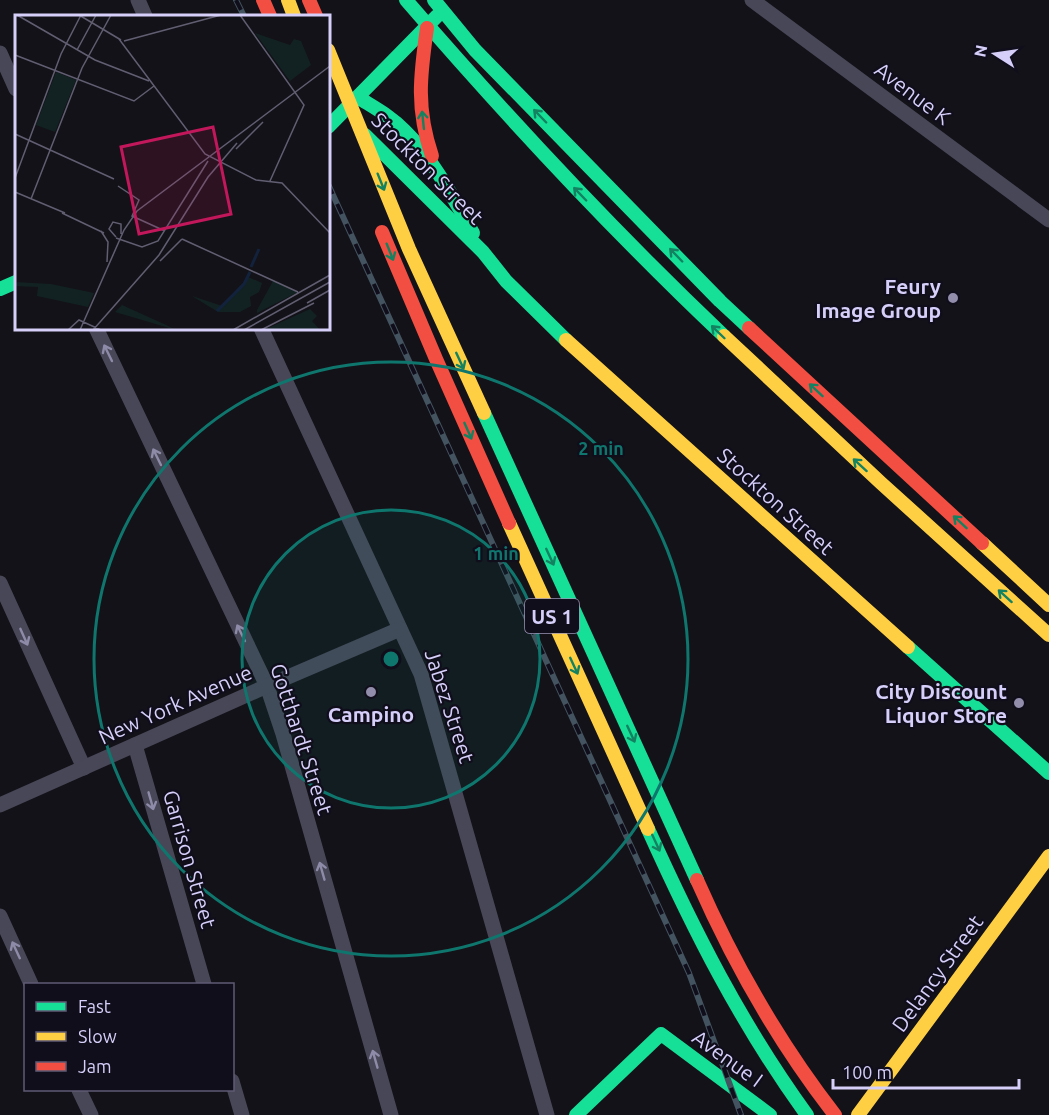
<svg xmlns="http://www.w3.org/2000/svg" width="1049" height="1115" font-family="Ubuntu,sans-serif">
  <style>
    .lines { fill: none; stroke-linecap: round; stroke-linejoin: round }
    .street { stroke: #484758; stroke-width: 15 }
    .fast { stroke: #16e098; stroke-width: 14 }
    .slow { stroke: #ffcf43; stroke-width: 14 }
    .jam { stroke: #f24e42; stroke-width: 14 }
    .rail-casing { stroke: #43535f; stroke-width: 6 }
    .rail { stroke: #110e1c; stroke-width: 4; stroke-dasharray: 11; stroke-linecap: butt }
    .oneway { stroke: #148260 }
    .oneway2 { stroke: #8e8ba8 }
    .ring { fill: none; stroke: #0f766e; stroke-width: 3 }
    .poi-dot { fill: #918daa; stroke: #110e1c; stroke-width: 2 }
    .labels { text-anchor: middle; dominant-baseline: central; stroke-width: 4.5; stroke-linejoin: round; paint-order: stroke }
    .shield { fill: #110e1c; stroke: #9a95b7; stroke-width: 1.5 }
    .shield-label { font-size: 20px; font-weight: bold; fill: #d5cff9 }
    .street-label { font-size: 21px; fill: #d5cff9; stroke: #110e1c }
    .poi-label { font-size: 21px; font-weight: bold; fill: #d5cff9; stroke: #110e1c; text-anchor: end }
    .inset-river { fill: none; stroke: #13223c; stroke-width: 3 }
    .inset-road { fill: none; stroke: #615e72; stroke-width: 1.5 }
    .view { fill: #c2185b; fill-opacity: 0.15; stroke: #c2185b; stroke-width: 3 }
    .inset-edge { fill: none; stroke: #d5cff9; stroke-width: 3 }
    .centre { fill: #0f766e; stroke: #110e1c; stroke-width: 3 }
    .ring-label { font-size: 18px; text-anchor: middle; font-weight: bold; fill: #0f766e; stroke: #110e1c; stroke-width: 4.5; stroke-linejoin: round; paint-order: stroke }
  </style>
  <rect width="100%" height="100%" fill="#131218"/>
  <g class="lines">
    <!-- street -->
    <g class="street">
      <polyline points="138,0 145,16"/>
      <polyline points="752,0 1049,220"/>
      <polyline points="0,53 16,89"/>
      <polyline points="96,328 267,686 283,734 391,1115"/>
      <polyline points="261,328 421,674 547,1115"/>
      <polyline points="0,583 84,768"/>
      <polyline points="135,745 204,984"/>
      <polyline points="0,805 267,686 400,629"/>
      <polyline points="0,916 31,984"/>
      <polyline points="232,1081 242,1115"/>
      <polyline points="79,1090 91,1115"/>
    </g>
    <!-- fast -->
    <g class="fast">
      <path d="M406,0C507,117 612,230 724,336"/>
      <polyline points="434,0 475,50 720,301 749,328"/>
      <path d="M359,98C375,108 392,117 405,131C431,156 455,201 473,233"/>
      <polyline points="328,127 437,16"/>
      <polyline points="365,135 483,252 506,281 566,340"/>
      <polyline points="0,289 16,282"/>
      <polyline points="484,413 697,880"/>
      <polyline points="908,647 1049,773"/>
      <path d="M648,829C694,931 741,1024 807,1115"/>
      <polyline points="576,1115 661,1034 770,1115"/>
    </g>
    <!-- slow -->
    <g class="slow">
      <polyline points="288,0 294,16"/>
      <polyline points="328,50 409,249 484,413"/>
      <polyline points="724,336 881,483 1049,635"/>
      <polyline points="566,340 908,647"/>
      <polyline points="509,523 648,829"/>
      <polyline points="982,543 1049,605"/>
      <polyline points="858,1115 1049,856"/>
    </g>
    <!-- jam -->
    <g class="jam">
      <polyline points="263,0 270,16"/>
      <polyline points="309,0 316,16"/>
      <path d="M427,28C420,76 416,109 432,156"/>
      <polyline points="382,232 436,359 509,523"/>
      <polyline points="749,328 982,543"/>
      <path d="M697,880C734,964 779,1043 835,1115"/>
    </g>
    <!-- rail casing -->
    <g class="rail-casing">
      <g id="rail">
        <polyline points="236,0 244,16"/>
        <polyline points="328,184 689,973 741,1115"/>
      </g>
    </g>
    <!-- rail -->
    <use href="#rail" class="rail"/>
  </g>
  <!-- one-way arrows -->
  <defs><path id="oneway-shaft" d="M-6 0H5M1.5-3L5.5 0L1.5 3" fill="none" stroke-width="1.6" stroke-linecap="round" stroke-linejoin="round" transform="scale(1.5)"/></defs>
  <g class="oneway">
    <use href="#oneway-shaft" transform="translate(540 116) rotate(-134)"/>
    <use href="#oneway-shaft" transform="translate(423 120) rotate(-96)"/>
    <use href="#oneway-shaft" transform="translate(381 182) rotate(68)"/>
    <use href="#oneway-shaft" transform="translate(580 194) rotate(-134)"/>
    <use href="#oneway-shaft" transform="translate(390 252) rotate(68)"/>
    <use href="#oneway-shaft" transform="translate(676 255) rotate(-134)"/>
    <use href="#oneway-shaft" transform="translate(718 332) rotate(-136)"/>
    <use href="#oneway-shaft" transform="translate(460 361) rotate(65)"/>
    <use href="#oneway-shaft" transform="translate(816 390) rotate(-137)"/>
    <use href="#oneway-shaft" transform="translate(468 431) rotate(66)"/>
    <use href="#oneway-shaft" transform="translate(860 465) rotate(-138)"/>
    <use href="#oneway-shaft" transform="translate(960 522) rotate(-137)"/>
    <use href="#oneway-shaft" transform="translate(550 557) rotate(65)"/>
    <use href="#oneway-shaft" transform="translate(1005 596) rotate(-138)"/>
    <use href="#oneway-shaft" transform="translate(574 666) rotate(65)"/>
    <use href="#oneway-shaft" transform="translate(631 734) rotate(65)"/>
    <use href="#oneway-shaft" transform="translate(656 843) rotate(65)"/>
  </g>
  <g class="oneway2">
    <use href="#oneway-shaft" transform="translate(108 353) rotate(-116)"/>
    <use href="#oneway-shaft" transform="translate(157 457) rotate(-116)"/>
    <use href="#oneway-shaft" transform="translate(241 633) rotate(-116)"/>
    <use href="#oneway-shaft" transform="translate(24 637) rotate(66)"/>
    <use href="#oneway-shaft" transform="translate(151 801) rotate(74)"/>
    <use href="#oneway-shaft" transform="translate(322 871) rotate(-106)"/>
    <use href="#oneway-shaft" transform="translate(16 950) rotate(-115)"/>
    <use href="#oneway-shaft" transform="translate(375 1059) rotate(-106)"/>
  </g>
  <!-- distance rings -->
  <circle cx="391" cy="659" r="149" fill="#0f766e" fill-opacity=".12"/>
  <g class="ring">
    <circle cx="391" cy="659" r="149"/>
    <circle cx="391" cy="659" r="297"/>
  </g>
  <!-- markers -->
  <g class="poi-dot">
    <circle cx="953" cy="298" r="6"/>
    <circle cx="371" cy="692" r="6"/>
    <circle cx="1019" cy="703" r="6"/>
  </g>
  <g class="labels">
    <!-- shield labels -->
    <rect class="shield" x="525" y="599" width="54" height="34" rx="4.5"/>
    <g class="shield-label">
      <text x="552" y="616">US 1</text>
    </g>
    <!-- street labels -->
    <g class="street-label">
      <text transform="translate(913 93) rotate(37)">Avenue K</text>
      <text transform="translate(428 168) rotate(45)">Stockton Street</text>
      <text transform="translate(776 501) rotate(42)">Stockton Street</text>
      <text transform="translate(175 704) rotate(-24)">New York Avenue</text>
      <text transform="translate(450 706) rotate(72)">Jabez Street</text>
      <text transform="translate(302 739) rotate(72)">Gotthardt Street</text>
      <text transform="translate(190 859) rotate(74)">Garrison Street</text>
      <text transform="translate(937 973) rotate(-54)">Delancy Street</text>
      <text transform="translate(728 1058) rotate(36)">Avenue I</text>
    </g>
    <!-- poi labels -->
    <g class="poi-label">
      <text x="941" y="286">Feury<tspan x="941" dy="24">Image Group</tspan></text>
      <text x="1007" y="691">City Discount<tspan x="1007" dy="24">Liquor Store</tspan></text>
      <text x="371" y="714" text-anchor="middle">Campino</text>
    </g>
  </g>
  <!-- overview -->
  <g transform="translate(15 15)">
    <rect width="315" height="315" fill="#131218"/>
    <path d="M240,18L275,30L279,24L286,26L296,50L275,66ZM41,57L61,65L40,117L21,110ZM233,262L247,268L244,277L235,282L236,291L225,297H203L177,281L207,291ZM258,266L283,277L242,298V295ZM0,267L36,269L79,278L73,292L22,281L23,272L0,271ZM107,290L149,309L161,315L100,297ZM295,294L302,301L297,306L305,315H249Z" fill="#122223"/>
    <path class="inset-river" d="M236,252L244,234M202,296L229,269L235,257"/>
    <path class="inset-road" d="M2,0L80,45L134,66M64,0L106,25M225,0L289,90L255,166M104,24L190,139L241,165L267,168L315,218M109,26L206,0M62,35L81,0M0,40L119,86L139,71M0,119L99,164M221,134L248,107M0,163L46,39L66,0M103,171L124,185L117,201L150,216M0,177L50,198M16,184L67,53L96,0M47,198L89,218M86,216L93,227L92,247M101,222L94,214L98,207L106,209V219M101,223L127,232L143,226L193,146M167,224L283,277M145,246L167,224M292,288L315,275M53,315L64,305L86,315M65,315L109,215L122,196L315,51M78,315L144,240L193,162L222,128M218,315L315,260M229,315L315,267M246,315L299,288"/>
    <path class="view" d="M198,112L216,199L124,219L106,132Z"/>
    <rect width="315" height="315" class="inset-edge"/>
  </g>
  <circle cx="391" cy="659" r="9" class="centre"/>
  <g class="ring-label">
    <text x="601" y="455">2 min</text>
    <text x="496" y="560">1 min</text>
  </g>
  <!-- legend -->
  <rect x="24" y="983" width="210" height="108" fill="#110e1c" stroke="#5f5b74" stroke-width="1.5"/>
  <rect x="36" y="1002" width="30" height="9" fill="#16e098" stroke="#5f5b74" stroke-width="1.5"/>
  <text x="78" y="1013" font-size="18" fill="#d5cff9">Fast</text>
  <rect x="36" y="1032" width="30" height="9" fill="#ffcf43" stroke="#5f5b74" stroke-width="1.5"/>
  <text x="78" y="1043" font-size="18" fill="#d5cff9">Slow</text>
  <rect x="36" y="1062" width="30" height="9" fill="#f24e42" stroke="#5f5b74" stroke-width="1.5"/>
  <text x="78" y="1073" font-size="18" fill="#d5cff9">Jam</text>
  <!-- north arrow -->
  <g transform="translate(995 54) rotate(282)" stroke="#110e1c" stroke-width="4.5" paint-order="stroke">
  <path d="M0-4.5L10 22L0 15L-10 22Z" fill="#d5cff9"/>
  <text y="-9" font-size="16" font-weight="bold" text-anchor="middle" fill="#d5cff9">N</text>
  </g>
  <!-- scale -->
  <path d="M833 1079v9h186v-9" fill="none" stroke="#d5cff9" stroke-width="3"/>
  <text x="842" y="1079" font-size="18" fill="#d5cff9" stroke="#110e1c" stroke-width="4.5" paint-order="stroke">100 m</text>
</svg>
